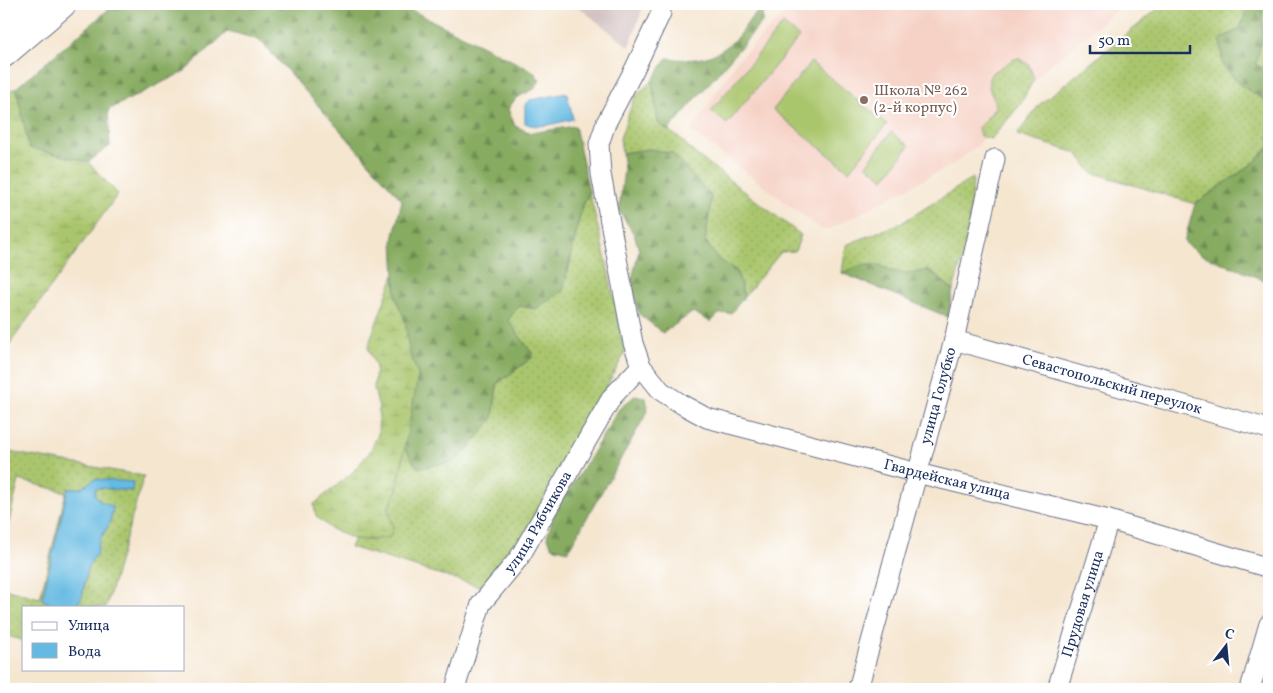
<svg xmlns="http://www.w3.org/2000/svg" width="1273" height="693" font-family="Vollkorn,serif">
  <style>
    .built { fill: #f6d1c5 }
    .industrial { fill: #d1bfbf }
    .grass { fill: url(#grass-dots); stroke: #627a66 }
    .forest { fill: url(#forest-firs); stroke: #516d5f }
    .wetland { fill: url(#wetland-marsh); stroke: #627a66 }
    .garden { fill: #aac66d; stroke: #627a66 }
    .water { fill: #65bae2; stroke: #4074a0 }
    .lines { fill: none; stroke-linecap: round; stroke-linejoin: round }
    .minor-casing { stroke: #676f86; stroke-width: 21 }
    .highway-casing { stroke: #676f86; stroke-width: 28 }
    .minor { stroke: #fff; stroke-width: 19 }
    .highway { stroke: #fff; stroke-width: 26 }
    .education-dot { fill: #8d6e63; stroke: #fff; stroke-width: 2 }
    .labels { text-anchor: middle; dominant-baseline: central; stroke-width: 4; stroke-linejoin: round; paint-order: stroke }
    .education-label { font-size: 15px; fill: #785e54; stroke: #fff; text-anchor: start }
    .street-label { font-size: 15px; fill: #1b2f5e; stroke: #fff }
  </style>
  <defs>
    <pattern id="grass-dots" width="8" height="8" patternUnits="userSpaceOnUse" patternTransform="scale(1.25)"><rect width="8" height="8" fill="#aac66d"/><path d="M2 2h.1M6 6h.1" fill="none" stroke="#92aa61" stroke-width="1.8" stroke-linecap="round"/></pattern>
    <pattern id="forest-firs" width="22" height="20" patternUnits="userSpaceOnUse" patternTransform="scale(1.25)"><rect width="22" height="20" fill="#87ab60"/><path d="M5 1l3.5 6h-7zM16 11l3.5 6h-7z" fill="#6e8c52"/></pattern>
    <pattern id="wetland-marsh" width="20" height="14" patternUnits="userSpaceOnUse" patternTransform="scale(1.25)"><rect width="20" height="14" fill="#aac66d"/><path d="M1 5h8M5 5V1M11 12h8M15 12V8" fill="none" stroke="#92aa61"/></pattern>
  </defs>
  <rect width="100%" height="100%" fill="#fff"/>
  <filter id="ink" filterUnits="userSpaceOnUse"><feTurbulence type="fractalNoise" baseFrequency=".02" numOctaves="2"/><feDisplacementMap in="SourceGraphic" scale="10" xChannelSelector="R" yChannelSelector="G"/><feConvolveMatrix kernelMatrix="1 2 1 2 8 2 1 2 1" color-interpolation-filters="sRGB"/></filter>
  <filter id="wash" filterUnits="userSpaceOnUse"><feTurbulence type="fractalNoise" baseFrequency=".0096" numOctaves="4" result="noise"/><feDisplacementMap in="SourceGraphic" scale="20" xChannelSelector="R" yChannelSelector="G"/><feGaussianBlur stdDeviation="1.12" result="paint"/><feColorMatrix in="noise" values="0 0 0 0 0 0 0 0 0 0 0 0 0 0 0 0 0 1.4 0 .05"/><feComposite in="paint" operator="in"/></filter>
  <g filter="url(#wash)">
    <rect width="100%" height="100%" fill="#f5e6d0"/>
    <!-- built -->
    <polygon class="built" points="794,4 1124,4 1044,70 976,147 952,165 828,230 822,230 691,131 738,60 786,12 791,13"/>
    <!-- industrial -->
    <polygon class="industrial" points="575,4 644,4 629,47"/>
    <!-- grass -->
    <g class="grass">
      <polygon points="1164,4 1238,4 1248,8 1240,29 1220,40 1223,66 1241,86 1269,102 1269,147 1255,162 1195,204 1091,172 1077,153 1017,135 1039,105"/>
      <path d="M1018,58L1029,65L1034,79L1020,105L991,139L980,136L978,128L992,112L996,103C991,94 984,81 993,72C995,70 998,70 1000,68C1007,64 1010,60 1018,58Z"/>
      <polygon points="652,81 658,123 681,139 693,152 801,235 795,251 781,252 744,297 737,271 717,258 705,240 710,210 650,149 622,153 620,138 635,96"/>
      <polygon points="973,178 971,207 965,249 953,290 936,275 927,270 914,273 894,272 879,265 862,265 842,273 846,245 903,222"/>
      <polygon points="589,191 606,260 625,353 513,553 488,589 350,547 354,539 371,540 393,527 388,509 397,490 404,447 418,468 493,418 497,384 534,356 508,320 519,306 568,272 581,211"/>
      <polygon points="4,451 144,476 106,607 75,607 82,597 88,566 97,553 99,541 110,523 113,507 100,501 95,495 95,489 101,488 132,491 95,479 81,488 42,599 55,607 24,607 24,641 4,635 4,589 40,598 66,492 19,480 4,542"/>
    </g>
    <!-- forest -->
    <g class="forest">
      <polygon points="115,4 399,4 533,71 540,80 534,89 516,98 508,109 515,126 531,133 575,126 589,191 581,211 563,291 536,309 519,306 508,320 534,356 497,384 493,418 469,448 453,462 418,468 404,447 418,375 409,352 405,321 396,298 393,240 402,200 260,40 228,31 185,71 108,110 110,146 88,162 29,148 16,88"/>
      <polygon points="1238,4 1265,4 1262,5 1263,32 1256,65 1269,70 1269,102 1241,86 1223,66 1220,39 1240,29 1247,8"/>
      <path d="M762,8L763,21L668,131L658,123L652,81L667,58C696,62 718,59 739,35C747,25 751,15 762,8Z"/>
      <polygon points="1269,147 1269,282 1200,254 1184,242 1195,204 1255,162"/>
      <polygon points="650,149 672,153 711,196 710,210 705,240 717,258 737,271 744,297 731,313 719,314 711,322 693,312 663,333 639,314 631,283 639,250 634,234 619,211 624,169 622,153"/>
      <polygon points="862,265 879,265 894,272 914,273 927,270 936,275 953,290 948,317 842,273"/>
      <polygon points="636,395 646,398 648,411 568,551 552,547 547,536 556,509 584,467 619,409"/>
    </g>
    <!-- wetland -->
    <g class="wetland">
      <polygon points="1265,4 1269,4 1269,70 1256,65 1263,32 1262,5"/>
      <polygon points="16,88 29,148 88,162 118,194 4,352 4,93"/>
      <polygon points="394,275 396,298 405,321 409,352 418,375 397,490 388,509 393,527 390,537 371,540 354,539 331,529 316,516 314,504 353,472 369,453 378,435 379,408 374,389 376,367 368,348 372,335"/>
    </g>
    <!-- garden -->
    <g class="garden">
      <polygon points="783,24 799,37 727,124 711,111"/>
      <polygon points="811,62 887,124 849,171 773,110"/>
      <polygon points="891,132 909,146 884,179 866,165"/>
    </g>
    <!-- water -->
    <g class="water">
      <path d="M567,93L573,119C560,122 538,130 525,123V105L530,100Z"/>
      <polygon points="95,479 133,482 132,491 101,488 95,489 95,495 100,501 113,507 110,523 99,541 97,553 88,566 82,597 75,607 55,607 42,599 68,489 81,488"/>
    </g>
  </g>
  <g filter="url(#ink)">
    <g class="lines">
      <!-- minor casing -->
      <g class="minor-casing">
        <g id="minor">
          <path id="s1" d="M661,13L634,70L606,123L599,144L601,174L633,343L641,366L661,391L683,405L707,418L917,473L1109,520L1269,568"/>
          <path id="s2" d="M954,340L1269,429"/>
          <path id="s3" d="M455,689L481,604L519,558L612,397L641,366"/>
          <path id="s4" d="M858,689L954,340L995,159"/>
          <path id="s5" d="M1057,689L1109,520"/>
          <polyline points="1250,689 1269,624"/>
        </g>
      </g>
      <!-- highway casing -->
      <g class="highway-casing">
        <g id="highway">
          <polyline points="4,26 30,4"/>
          <polyline points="4,54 63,4"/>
        </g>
      </g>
      <!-- minor -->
      <use href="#minor" class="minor"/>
      <!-- highway -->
      <use href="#highway" class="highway"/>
    </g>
  </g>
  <!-- markers -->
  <circle class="education-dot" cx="864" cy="100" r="5"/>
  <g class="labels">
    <!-- education labels -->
    <g class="education-label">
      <text x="874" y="91">Школа № 262<tspan x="874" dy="17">(2-й корпус)</tspan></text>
    </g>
    <!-- street labels -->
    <g class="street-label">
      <text stroke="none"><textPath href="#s2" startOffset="164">Севастопольский переулок</textPath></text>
      <text stroke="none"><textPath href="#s4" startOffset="304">улица Голубко</textPath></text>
      <text stroke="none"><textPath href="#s1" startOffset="705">Гвардейская улица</textPath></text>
      <text stroke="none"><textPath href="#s3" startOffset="189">улица Рябчикова</textPath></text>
      <text stroke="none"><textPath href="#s5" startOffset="89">Прудовая улица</textPath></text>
    </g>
  </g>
  <!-- margin -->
  <rect width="1273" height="693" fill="none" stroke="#fff" stroke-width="20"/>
  <!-- legend -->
  <rect x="22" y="606" width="162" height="65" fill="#ffffff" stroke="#a4acbf"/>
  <rect x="32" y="622" width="25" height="8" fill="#ffffff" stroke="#a4acbf"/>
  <text x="68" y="630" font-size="15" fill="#1b2f5e">Улица</text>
  <rect x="32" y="643" width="25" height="15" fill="#65bae2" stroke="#a4acbf"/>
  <text x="68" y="656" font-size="15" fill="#1b2f5e">Вода</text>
  <!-- north arrow -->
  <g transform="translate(1226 646) rotate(16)" stroke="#ffffff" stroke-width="4" paint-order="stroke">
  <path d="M0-4L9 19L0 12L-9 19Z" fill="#1b2f5e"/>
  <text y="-8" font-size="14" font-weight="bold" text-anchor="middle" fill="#1b2f5e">С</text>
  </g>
  <!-- scale -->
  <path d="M1090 45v8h100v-8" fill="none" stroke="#1b2f5e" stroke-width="2.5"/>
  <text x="1098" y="45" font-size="15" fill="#1b2f5e" stroke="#ffffff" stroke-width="4" paint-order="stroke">50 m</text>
</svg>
